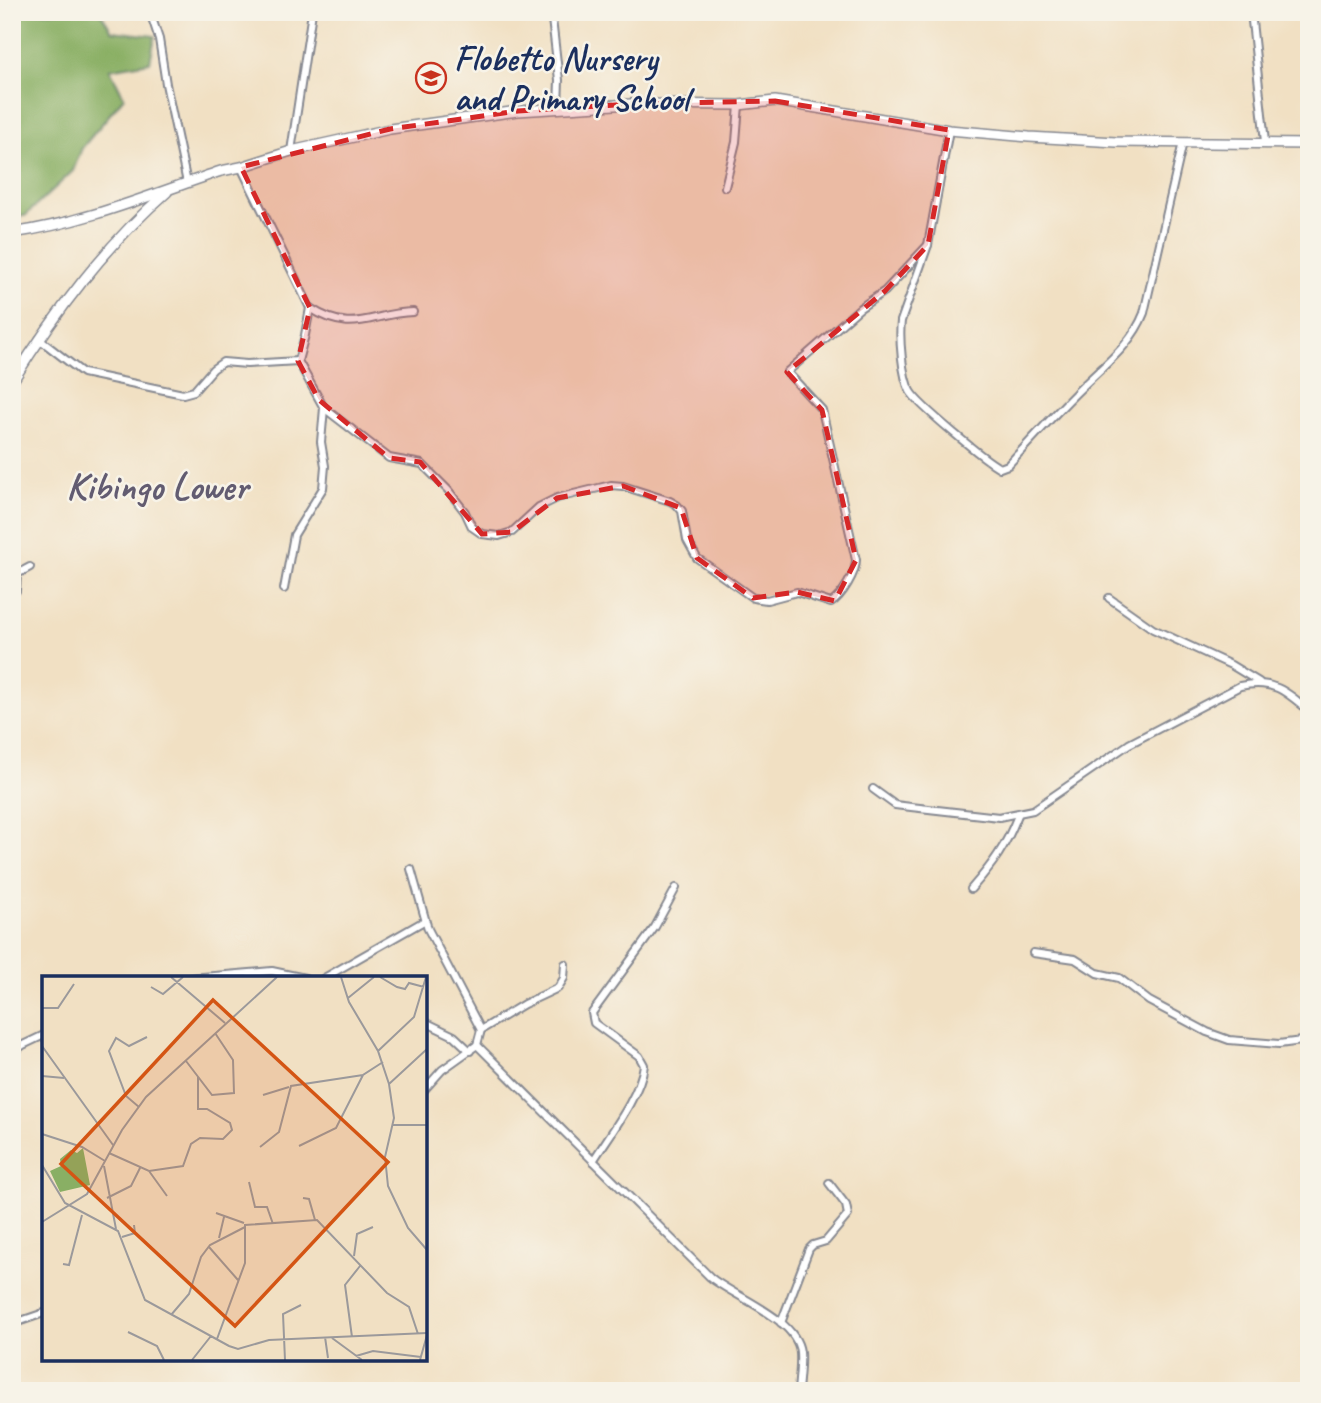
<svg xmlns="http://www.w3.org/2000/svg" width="1321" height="1403" font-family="Caveat,sans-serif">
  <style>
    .forest { fill: #89af64; stroke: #526f61; stroke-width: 2 }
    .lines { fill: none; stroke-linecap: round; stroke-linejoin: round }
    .street-casing { stroke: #868890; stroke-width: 10 }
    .secondary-casing { stroke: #868890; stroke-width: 12 }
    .street { stroke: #fff; stroke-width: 6 }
    .secondary { stroke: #fff; stroke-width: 9 }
    .marked { fill: #d62828; fill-opacity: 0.2; stroke: #d62828; stroke-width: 5; stroke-dasharray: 14 9; stroke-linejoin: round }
    .labels { text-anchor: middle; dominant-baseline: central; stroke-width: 5; stroke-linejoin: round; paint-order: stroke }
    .poi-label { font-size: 35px; font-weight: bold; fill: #1b2f5e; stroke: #f7f3e8; text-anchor: start }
    .quarter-label { font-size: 38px; font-weight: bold; fill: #625c71; stroke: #f7f3e8 }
    .inset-road { fill: none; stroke: #9b999b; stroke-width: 2 }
    .view { fill: #d45514; fill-opacity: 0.15; stroke: #d45514; stroke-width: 3.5 }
    .inset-edge { fill: none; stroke: #1b2f5e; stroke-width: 3.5 }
  </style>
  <rect width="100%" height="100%" fill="#f7f3e8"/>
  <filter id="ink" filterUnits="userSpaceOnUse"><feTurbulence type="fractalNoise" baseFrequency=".0143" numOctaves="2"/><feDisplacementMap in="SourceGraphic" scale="14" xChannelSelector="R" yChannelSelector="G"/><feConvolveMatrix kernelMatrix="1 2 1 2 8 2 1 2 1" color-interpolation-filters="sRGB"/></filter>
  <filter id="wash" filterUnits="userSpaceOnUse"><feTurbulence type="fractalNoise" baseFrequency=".00686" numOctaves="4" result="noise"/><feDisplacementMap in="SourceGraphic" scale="28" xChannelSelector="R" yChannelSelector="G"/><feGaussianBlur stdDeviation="1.57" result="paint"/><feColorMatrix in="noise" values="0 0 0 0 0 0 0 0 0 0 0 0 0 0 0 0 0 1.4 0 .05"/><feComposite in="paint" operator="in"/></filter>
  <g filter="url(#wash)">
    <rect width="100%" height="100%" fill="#f1e0c3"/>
    <!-- forest -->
    <polygon class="forest" points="12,12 100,12 112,31 155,36 150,62 110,69 124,97 82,148 73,171 25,216 12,216"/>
  </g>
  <g filter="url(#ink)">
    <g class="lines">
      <!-- street casing -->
      <g class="street-casing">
        <g id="street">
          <polyline points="150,12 159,39 166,84 187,183"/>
          <polyline points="553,12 552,19 559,80 558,108"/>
          <polyline points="1251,12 1265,142"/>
          <path d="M949,130L928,245L901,321C899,338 902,376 910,391C917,404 986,461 1000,468L1008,465C1030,441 1052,417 1075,394C1100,368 1131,347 1144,313L1183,142"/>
          <polyline points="291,151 312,12"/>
          <path d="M241,167L310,308C354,336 370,313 413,312"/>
          <polyline points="725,187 736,142 739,105"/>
          <path d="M310,308L305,335L298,361L324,408L389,458L422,464L448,490L465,512L472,527L482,534L499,536L512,532L539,507L557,498L611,485L623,486L670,501L677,505L682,511L687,540L697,558L753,598L767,600L797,592L831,603C842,596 856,573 856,560L822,410L787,372L860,308L885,291L928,245"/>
          <polyline points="39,339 83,373 183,394 194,391 213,369 223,362 247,364 298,361"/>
          <polyline points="284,589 294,535 323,488 325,466 321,442 324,408"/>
          <polyline points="12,594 16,591 17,574 30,567"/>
          <polyline points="1109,598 1153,629 1231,665 1259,682"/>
          <path d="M873,789L895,805L911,807L999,817L1033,810L1129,744L1240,686C1272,679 1285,690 1309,711"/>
          <polyline points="411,869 428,929 481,1030"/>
          <path d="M971,889C993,864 1006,846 1018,815"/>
          <polyline points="1033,953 1075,959 1097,973 1119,978 1149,1001 1207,1032 1229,1040 1279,1044 1309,1040"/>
          <polyline points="191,978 272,971 305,978"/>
          <polyline points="324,978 424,921"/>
          <polyline points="425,1022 454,1036 470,1051"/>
          <polyline points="477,1045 481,1030 524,1004 558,988 564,978 565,964"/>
          <polyline points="12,1053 23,1045 44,1035"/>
          <path d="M425,1089L442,1070L477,1045L710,1277C734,1297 796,1318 800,1352C801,1365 799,1378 798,1391"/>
          <path d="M593,1161C610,1134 640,1096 644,1065L639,1056L594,1023L592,1013L655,927L676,888"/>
          <polyline points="781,1323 809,1249 813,1245 826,1241 848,1215 846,1205 829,1183"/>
          <polyline points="12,1324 44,1313"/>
        </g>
      </g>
      <!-- secondary casing -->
      <g class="secondary-casing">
        <g id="secondary">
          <path d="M12,233C84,223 153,194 221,171L241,167L291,151L390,129L518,111L631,104L739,105L775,101L949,130L1029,137L1116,142L1309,144"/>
          <path d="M12,382C56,312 105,246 167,192"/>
        </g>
      </g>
      <!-- street -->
      <use href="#street" class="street"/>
      <!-- secondary -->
      <use href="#secondary" class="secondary"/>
    </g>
  </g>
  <!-- marked area -->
  <path class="marked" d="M775,101L949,130L928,245L885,291L787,372L822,410L856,560L835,601L797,592L753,598L697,558L681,508L623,486L557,498L512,532L482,534L420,462L389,458L319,400L298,361L310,308L241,167L390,129L518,111L631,104Z"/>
  <!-- icons -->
  <defs>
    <g id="school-ring" transform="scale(1.575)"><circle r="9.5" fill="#f7f3e8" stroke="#c8321e" stroke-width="1.5"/><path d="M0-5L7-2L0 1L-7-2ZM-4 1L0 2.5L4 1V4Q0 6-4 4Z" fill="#c8321e"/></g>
  </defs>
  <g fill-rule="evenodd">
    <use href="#school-ring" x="431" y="78"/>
  </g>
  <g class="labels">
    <!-- poi labels -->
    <g class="poi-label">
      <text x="454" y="58">Flobetto Nursery<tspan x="454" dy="40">and Primary School</tspan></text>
    </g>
    <!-- quarter labels -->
    <g class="quarter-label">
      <text x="157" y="486">Kibingo Lower</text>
    </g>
  </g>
  <!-- overview -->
  <g transform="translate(42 976)">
    <rect width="385" height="385" fill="#f1e0c3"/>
    <path d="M41,172L48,209L18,216L8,195L19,190L18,183L29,174L35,177Z" fill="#89af64"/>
    <path class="inset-road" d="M129,1L183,47M299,1L307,26L336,75L347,108L352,142L343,181L346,210L366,252L385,274M338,1L355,11L363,13L367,7L382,11M109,11L121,18L141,1M306,22L332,1M0,32H16L32,8M0,70L71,169M336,75L372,41L384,1M144,85L170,119L192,117L191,84L173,57M0,100L22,102M347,108L385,73M221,119L247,111M97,131L84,120L67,75L74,62L87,70L105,61M351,149H385M0,158L40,171L63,185M257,170L294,152L321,99L341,86M218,171L237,156L249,110L321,99M67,177L107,195L141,190L149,168L158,162L181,163L190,154L188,147L165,133H156V101M0,189L23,227L76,255L103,324L187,370L196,373L227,364L385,357M62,190L74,253M107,195L125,220M207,206L213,231H225L231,248M65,222L89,210L98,192M261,222L267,223L273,244M174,237L202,247M0,246L45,218L80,154L104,121L235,1M80,261L93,257L92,249M177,262L182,241M167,271L196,304M312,280L315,258L331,251M21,288L27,289L40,239M129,339L147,318L159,281L168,269L203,251M86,356L115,370L122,384M283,361L286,382M310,361L303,309L318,290M290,362L320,384M175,363L203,287V249L275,244L345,317L367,331L376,358M314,380L331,375L379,381M150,384L169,360M243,384L241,338L259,329M378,384L385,359"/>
    <path class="view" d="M171,24L346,186L193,350L19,188Z"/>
    <rect width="385" height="385" class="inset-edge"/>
  </g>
  <!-- margin -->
  <rect width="1321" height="1403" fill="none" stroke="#f7f3e8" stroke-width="42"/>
</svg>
